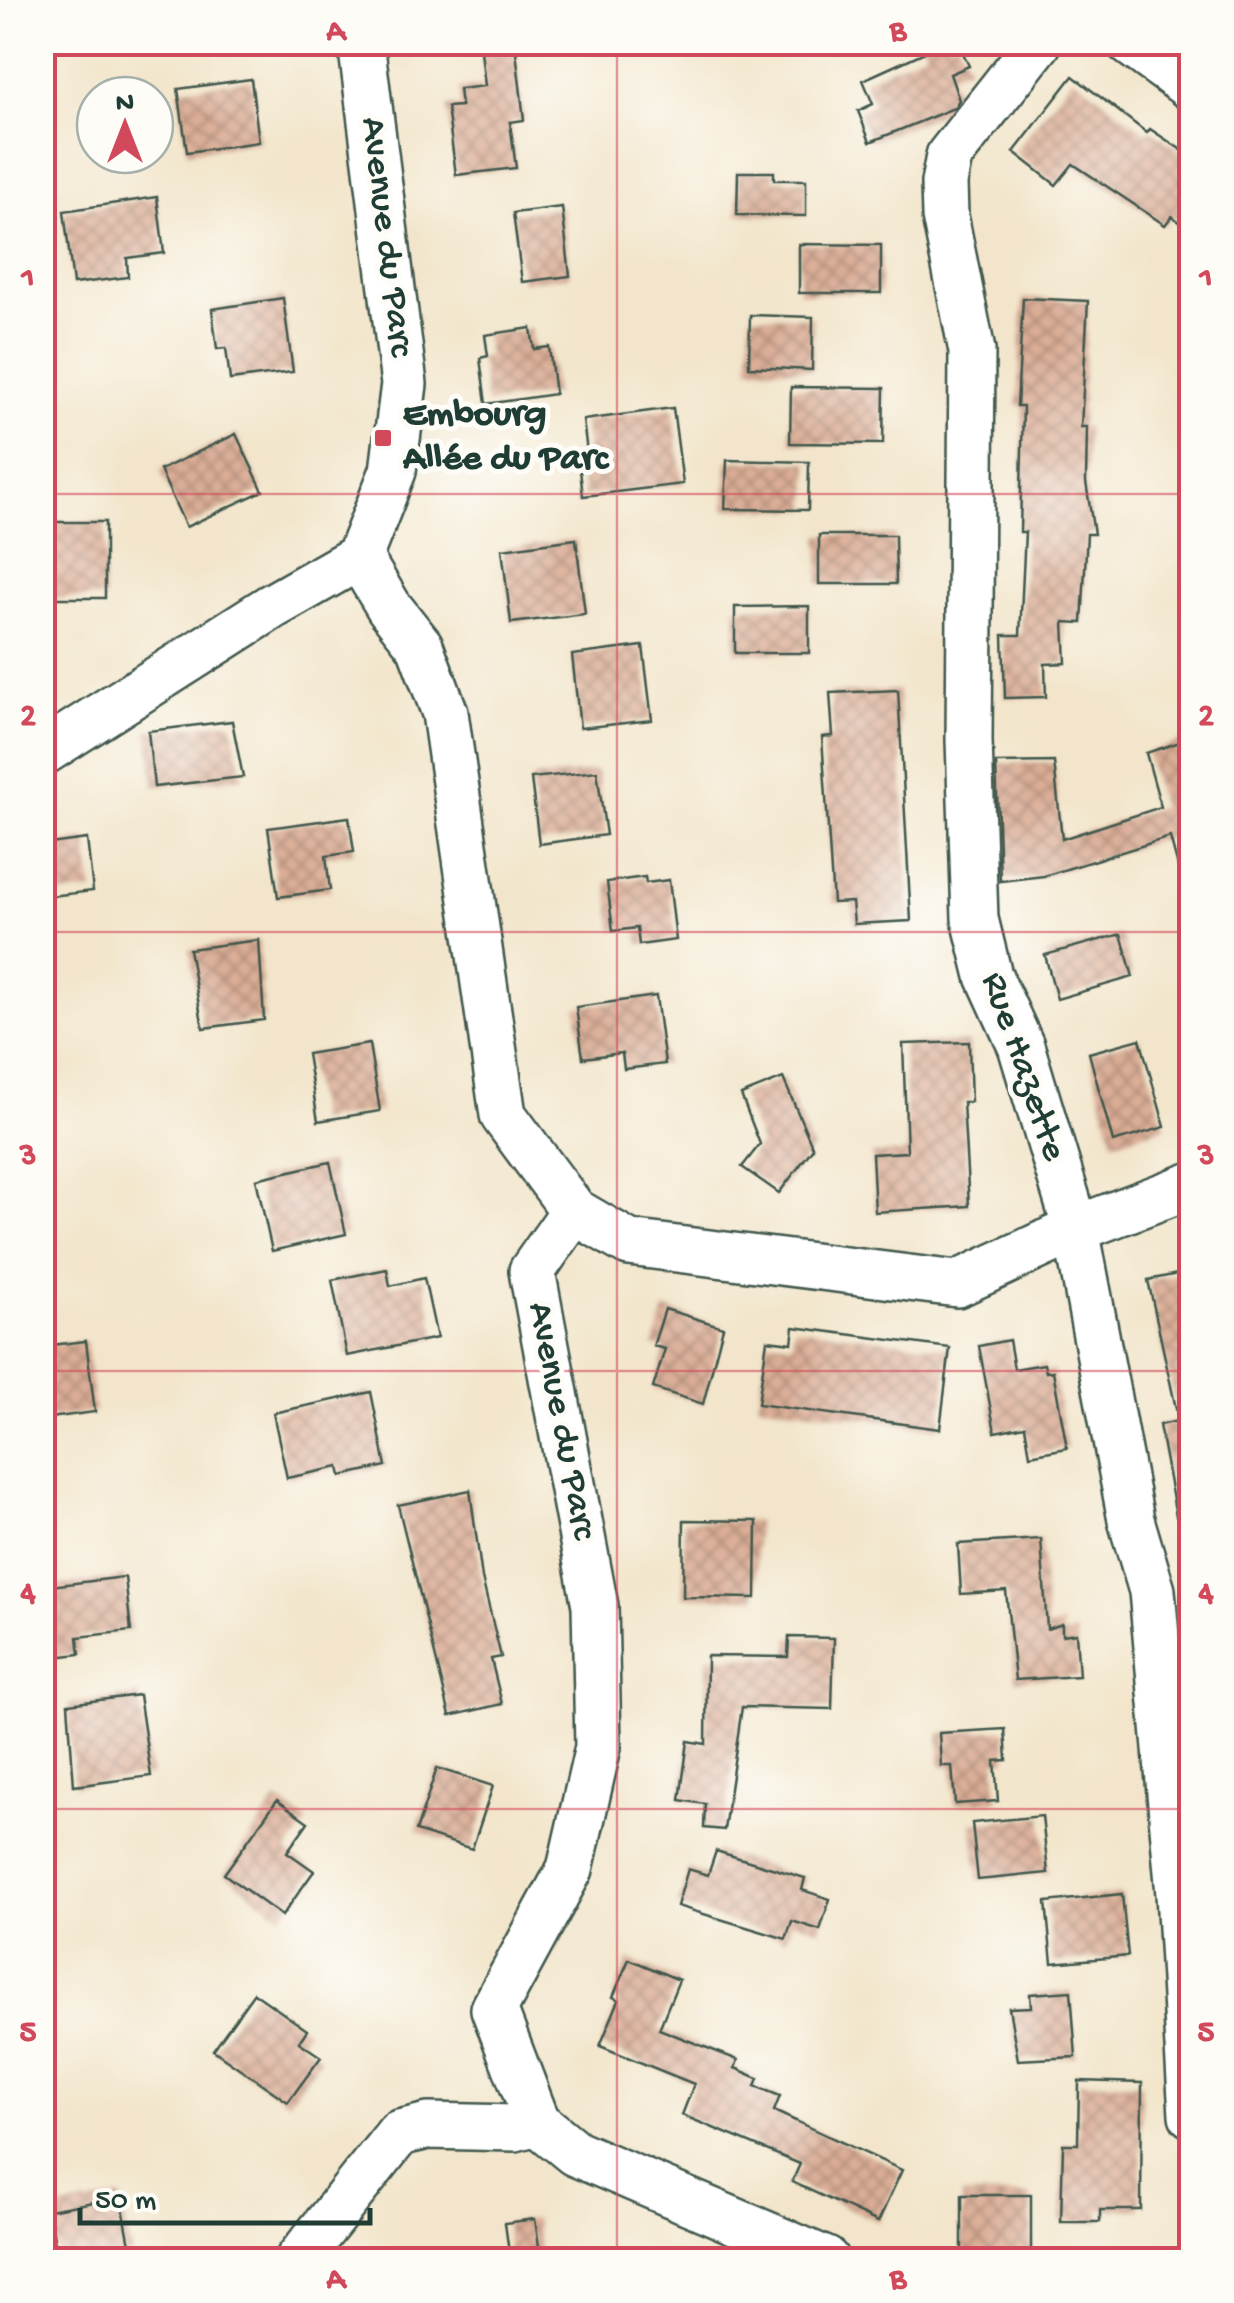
<svg xmlns="http://www.w3.org/2000/svg" width="1234" height="2303" font-family="'Gochi Hand',sans-serif">
  <style>
    .building { fill: url(#building-cross-hatch) }
    .lines { fill: none; stroke-linecap: round; stroke-linejoin: round }
    .minor-casing { stroke: #3f564b; stroke-width: 50 }
    .minor { stroke: #fff; stroke-width: 45 }
    .grid { fill: none; stroke: #d1495b; stroke-width: 2.5; stroke-opacity: 0.55 }
    .poi-dot { fill: #d1495b; stroke: #fdfcf7; stroke-width: 4 }
    .labels { text-anchor: middle; dominant-baseline: central; stroke-width: 10; stroke-linejoin: round; paint-order: stroke }
    .street-label { font-size: 38px; fill: #1f3d34; stroke: #fdfcf7 }
    .poi-label { font-size: 38px; font-weight: bold; fill: #1f3d34; stroke: #fdfcf7; text-anchor: start }
    .neatline { fill: none; stroke: #d1495b; stroke-width: 4 }
    .grid-label { font-size: 32px; text-anchor: middle; font-weight: bold; fill: #d1495b }
  </style>
  <defs>
    <pattern id="building-cross-hatch" width="8" height="8" patternUnits="userSpaceOnUse" patternTransform="scale(2.5)"><rect width="8" height="8" fill="#dbad96"/><path d="M0 0l8 8M0 8l8-8" fill="none" stroke="#b18e7b"/></pattern>
  </defs>
  <rect width="100%" height="100%" fill="#fdfcf7"/>
  <filter id="ink" filterUnits="userSpaceOnUse"><feTurbulence type="fractalNoise" baseFrequency=".01" numOctaves="2"/><feDisplacementMap in="SourceGraphic" scale="20" xChannelSelector="R" yChannelSelector="G"/><feConvolveMatrix kernelMatrix="1 2 1 2 8 2 1 2 1" color-interpolation-filters="sRGB"/></filter>
  <filter id="wash" filterUnits="userSpaceOnUse"><feTurbulence type="fractalNoise" baseFrequency=".0048" numOctaves="4" result="noise"/><feDisplacementMap in="SourceGraphic" scale="40" xChannelSelector="R" yChannelSelector="G"/><feGaussianBlur stdDeviation="2.25" result="paint"/><feColorMatrix in="noise" values="0 0 0 0 0 0 0 0 0 0 0 0 0 0 0 0 0 1.4 0 .05"/><feComposite in="paint" operator="in"/></filter>
  <g filter="url(#wash)">
    <rect width="100%" height="100%" fill="#f2e5cb"/>
    <g id="blocks">
      <!-- building -->
      <g class="building">
        <polygon points="480,42 515,42 524,120 510,122 516,168 456,175 447,107 461,106 459,89 485,86"/>
        <polygon points="923,42 958,42 969,66 950,74 959,100 954,108 870,142 858,111 873,104 863,80 925,52"/>
        <polygon points="1073,76 1147,133 1150,129 1192,157 1192,232 1172,216 1165,225 1073,164 1056,185 1014,152"/>
        <polygon points="251,79 259,142 187,152 178,89"/>
        <polygon points="738,172 774,172 774,180 806,180 806,216 737,215"/>
        <polygon points="157,197 164,253 127,258 128,277 73,284 64,211"/>
        <polygon points="562,207 570,276 522,282 513,213"/>
        <polygon points="799,244 881,245 881,293 799,293"/>
        <polygon points="283,298 293,372 230,380 226,348 217,349 212,309"/>
        <polygon points="1023,298 1088,301 1081,427 1087,427 1086,482 1094,534 1087,534 1082,623 1064,622 1066,663 1045,664 1046,697 1005,698 1003,635 1020,635 1025,532 1020,532 1023,406 1017,406"/>
        <polygon points="750,315 813,317 812,370 749,367"/>
        <polygon points="531,328 534,349 549,347 555,394 486,404 480,358 488,356 485,335"/>
        <polygon points="791,387 884,388 883,444 790,443"/>
        <polygon points="673,408 683,484 583,496 578,453 587,452 583,420"/>
        <polygon points="236,434 263,491 186,527 160,470"/>
        <polygon points="727,460 809,462 808,510 725,509"/>
        <polygon points="42,522 105,522 105,598 46,598"/>
        <polygon points="819,535 895,535 896,584 819,584"/>
        <polygon points="576,539 585,614 511,623 502,549"/>
        <polygon points="809,606 809,653 735,653 735,607"/>
        <polygon points="643,646 652,720 580,728 572,655"/>
        <polygon points="898,690 911,921 854,924 852,902 833,903 822,737 833,736 830,693"/>
        <polygon points="232,721 243,777 154,787 148,731"/>
        <polygon points="1192,738 1192,881 1182,882 1170,837 1044,876 1000,881 996,763 1054,762 1062,839 1161,807 1146,753"/>
        <polygon points="597,771 606,835 539,844 531,778"/>
        <polygon points="349,817 354,852 326,856 330,890 278,897 268,828"/>
        <polygon points="87,839 93,891 42,897 42,845"/>
        <polygon points="645,877 646,883 669,880 676,940 639,945 637,928 613,931 607,882"/>
        <polygon points="1121,934 1133,977 1057,999 1045,955"/>
        <polygon points="259,940 264,1020 203,1028 189,949"/>
        <polygon points="656,996 665,1064 624,1069 622,1053 583,1058 576,1007"/>
        <polygon points="1140,1039 1165,1127 1113,1142 1089,1053"/>
        <polygon points="969,1042 971,1102 963,1102 969,1206 875,1212 872,1154 907,1152 903,1044"/>
        <polygon points="369,1044 380,1111 318,1121 307,1054"/>
        <polygon points="783,1078 813,1148 779,1193 742,1167 760,1144 741,1095"/>
        <polygon points="330,1162 346,1234 272,1251 256,1179"/>
        <polygon points="387,1269 390,1286 424,1278 437,1338 347,1356 332,1280"/>
        <polygon points="1192,1271 1192,1416 1178,1418 1148,1280"/>
        <polygon points="665,1309 723,1327 703,1404 653,1388 665,1349 653,1346"/>
        <polygon points="794,1327 950,1348 940,1429 758,1404 767,1340 792,1343"/>
        <polygon points="1009,1340 1014,1369 1044,1364 1046,1372 1053,1371 1067,1448 1030,1455 1025,1426 995,1432 979,1346"/>
        <polygon points="86,1341 95,1412 42,1419 42,1346"/>
        <polygon points="371,1392 386,1466 341,1476 339,1467 287,1478 273,1413"/>
        <polygon points="1192,1418 1192,1515 1176,1516 1159,1425"/>
        <polygon points="470,1490 482,1578 501,1657 491,1659 502,1704 450,1716 398,1505"/>
        <polygon points="684,1520 757,1521 756,1598 683,1597"/>
        <polygon points="1041,1539 1047,1629 1062,1624 1062,1635 1076,1633 1079,1676 1015,1680 1006,1591 961,1594 958,1544"/>
        <polygon points="125,1577 131,1631 78,1637 80,1654 46,1658 42,1587"/>
        <polygon points="789,1637 834,1638 832,1709 742,1707 724,1830 704,1828 705,1804 680,1800 688,1741 706,1744 707,1656 788,1657"/>
        <polygon points="139,1695 151,1776 74,1786 68,1704"/>
        <polygon points="1005,1729 1007,1760 995,1761 998,1801 955,1804 952,1766 941,1766 939,1733"/>
        <polygon points="437,1768 493,1786 472,1849 416,1831"/>
        <polygon points="277,1800 308,1822 287,1852 314,1871 282,1916 224,1874"/>
        <polygon points="1042,1816 1048,1873 978,1880 972,1823"/>
        <polygon points="716,1851 805,1878 802,1890 830,1899 820,1930 792,1921 786,1939 677,1906 688,1869 708,1875"/>
        <polygon points="1122,1894 1128,1956 1052,1963 1046,1902"/>
        <polygon points="629,1959 679,1980 659,2029 738,2060 735,2068 758,2078 755,2086 780,2096 774,2111 902,2170 878,2222 792,2182 800,2164 682,2115 694,2084 600,2046 619,2000 613,1997"/>
        <polygon points="1071,1991 1076,2057 1018,2060 1009,2008 1031,2007 1030,1994"/>
        <polygon points="254,1993 307,2030 299,2042 321,2057 288,2102 213,2050"/>
        <polygon points="1079,2081 1142,2083 1141,2210 1100,2210 1100,2222 1061,2222 1063,2144 1078,2144"/>
        <polygon points="962,2195 1031,2195 1031,2256 962,2260"/>
        <polygon points="121,2197 132,2255 58,2260 49,2210"/>
        <polygon points="535,2219 541,2260 510,2260 505,2223"/>
      </g>
    </g>
  </g>
  <g filter="url(#ink)">
    <use href="#blocks" fill-opacity="0" stroke="#3f564b" stroke-width="2.5"/>
    <g class="lines">
      <!-- minor casing -->
      <g class="minor-casing">
        <g id="minor">
          <polyline points="1039,42 949,156 944,183 945,216 972,351 969,740 975,919 989,976 1021,1046 1076,1229 1131,1520 1152,1591 1179,1894 1192,2115"/>
          <polyline points="1129,42 1192,88"/>
          <polyline points="359,557 389,607 420,646 445,713 503,1115 574,1211 629,1243 957,1284 1076,1229 1192,1185"/>
          <polyline points="359,557 393,471 404,384 361,42"/>
          <polyline points="42,753 271,607 359,557"/>
          <polyline points="537,2122 575,2153 826,2260"/>
          <polyline points="298,2260 399,2133 428,2126 515,2128 537,2122 494,2009 570,1869 598,1747 595,1606 532,1271 574,1211"/>
        </g>
      </g>
      <!-- minor -->
      <use href="#minor" class="minor"/>
    </g>
  </g>
  <!-- grid -->
  <path class="grid" d="M617,42V2260M42,494H1192M42,932H1192M42,1371H1192M42,1809H1192"/>
  <!-- markers -->
  <rect class="poi-dot" x="373" y="428" width="20" height="20" rx="5"/>
  <g class="labels">
    <!-- street labels -->
    <g class="street-label">
      <text transform="translate(385 237) rotate(83)">Avenue du Parc</text>
      <text transform="translate(1022 1067) rotate(71)">Rue Hazette</text>
      <text transform="translate(560 1421) rotate(79)">Avenue du Parc</text>
    </g>
    <!-- poi labels -->
    <g class="poi-label">
      <text x="403" y="416">Embourg<tspan x="403" dy="44">Allée du Parc</tspan></text>
    </g>
  </g>
  <!-- margin -->
  <rect width="1234" height="2303" fill="none" stroke="#fdfcf7" stroke-width="110"/>
  <!-- north arrow -->
  <g transform="translate(125 125)"><circle r="48" fill="#fdfcf7" stroke="#a4b0a9" stroke-width="2.5"/>
  <path d="M0-8L18 38L0 25L-18 38Z" fill="#d1495b"/>
  <text y="-15" font-size="28" font-weight="bold" text-anchor="middle" fill="#1f3d34">N</text>
  </g>
  <!-- scale -->
  <path d="M80 2208v15h290v-15" fill="none" stroke="#1f3d34" stroke-width="5"/>
  <text x="95" y="2208" font-size="30" fill="#1f3d34" stroke="#fdfcf7" stroke-width="8" paint-order="stroke">50 m</text>
  <rect x="55" y="55" width="1124" height="2193" class="neatline"/>
  <g class="grid-label">
    <text x="336" y="39">A</text>
    <text x="898" y="39">B</text>
    <text x="28" y="286">1</text>
    <text x="1206" y="286">1</text>
    <text x="28" y="724">2</text>
    <text x="1206" y="724">2</text>
    <text x="28" y="1163">3</text>
    <text x="1206" y="1163">3</text>
    <text x="28" y="1601">4</text>
    <text x="1206" y="1601">4</text>
    <text x="28" y="2040">5</text>
    <text x="1206" y="2040">5</text>
    <text x="336" y="2287">A</text>
    <text x="898" y="2287">B</text>
  </g>
</svg>
